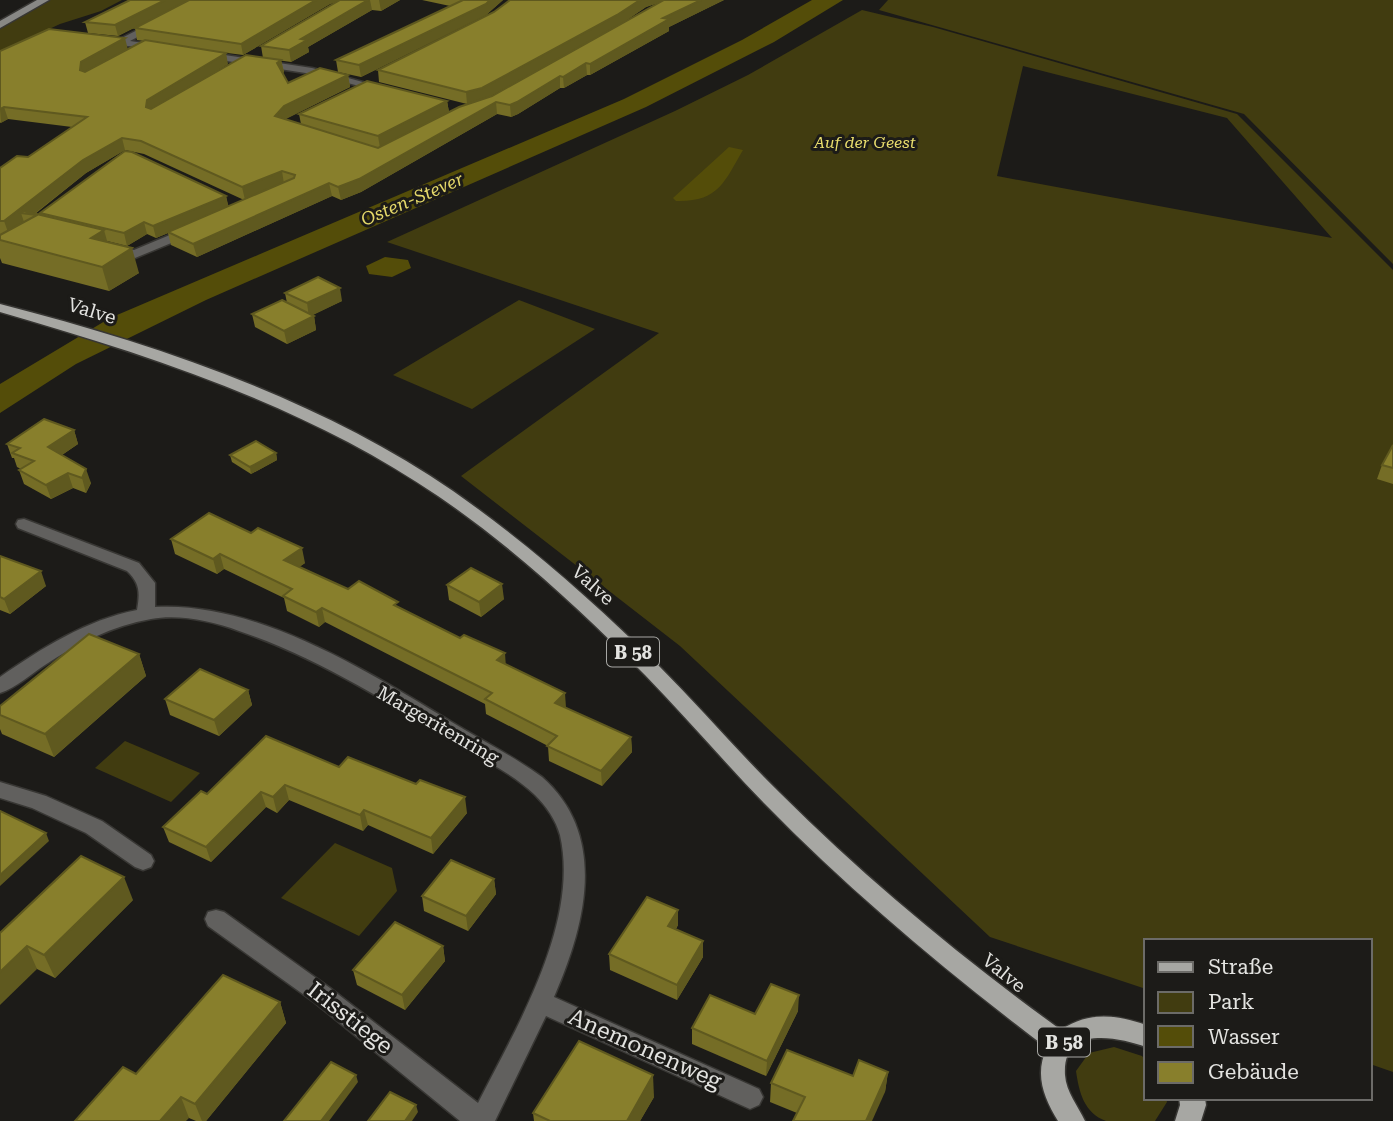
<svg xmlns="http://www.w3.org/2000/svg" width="1393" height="1121" font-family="'Roboto Serif',serif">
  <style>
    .green { fill: #413c10; fill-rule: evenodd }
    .water { fill: #544d09 }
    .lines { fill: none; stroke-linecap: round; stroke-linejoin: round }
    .minor-casing { stroke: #383734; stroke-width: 3 }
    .secondary-casing { stroke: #383734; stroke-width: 3 }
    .primary-casing { stroke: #383734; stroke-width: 3 }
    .minor { fill: #61605e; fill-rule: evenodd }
    .secondary { fill: #888885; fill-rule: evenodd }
    .primary { fill: #a7a7a3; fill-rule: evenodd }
    .wall { fill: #756d26; fill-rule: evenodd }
    .shaded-wall { fill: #5f591f }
    .building { fill: #887f2c; stroke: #5f591f; stroke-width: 2 }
    .labels { text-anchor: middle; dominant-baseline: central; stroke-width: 6; stroke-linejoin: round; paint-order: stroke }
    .far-park-label { font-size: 16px; font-style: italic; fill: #e9dd6d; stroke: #1c1b18 }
    .far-water-label { font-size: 18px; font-style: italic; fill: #e4d869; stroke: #1c1b18 }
    .shield { fill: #1c1b18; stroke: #a7a7a4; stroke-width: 2 }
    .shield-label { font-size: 18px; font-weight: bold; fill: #e3e3e0 }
    .street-label { font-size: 19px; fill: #e3e3e0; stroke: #1c1b18 }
    .near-street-label { font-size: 23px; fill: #e3e3e0; stroke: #1c1b18 }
  </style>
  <rect width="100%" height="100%" fill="#1c1b18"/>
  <!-- green -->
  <g class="green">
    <polygon points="50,0 122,0 101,11 60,24 0,52 0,29"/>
    <polygon points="888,0 1393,0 1393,264 1244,114 879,10"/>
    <path d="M862,10L933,27L1237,114L1393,270V1072L1370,1064V941H1146V989L990,937L680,646L461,476L659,333L387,242L675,111L748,75ZM1023,66L1227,118L1332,238L997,176Z"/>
    <polygon points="519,300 595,329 472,409 393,375"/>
    <polygon points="125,741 200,773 171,802 95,768"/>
    <polygon points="335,843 392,868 397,891 359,936 281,898"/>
    <path d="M1114,1047L1142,1056L1146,1061V1098H1166L1167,1102L1155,1121H1106C1084,1113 1079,1092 1076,1071L1089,1053Z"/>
  </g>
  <!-- water -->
  <g class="water">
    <polygon points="812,0 843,0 774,42 646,107 206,300 76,364 0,413 0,384 110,318 624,99 742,40"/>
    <path d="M729,147L743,150C724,182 719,202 676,201L673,198Z"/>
    <polygon points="385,257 408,260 411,268 392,277 369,274 366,266"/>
  </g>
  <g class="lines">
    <!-- minor casing -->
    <g class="minor-casing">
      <g id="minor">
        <polygon points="155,21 158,22 158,26 130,41 164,46 164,50 119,45 114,42"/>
        <polygon points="205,52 312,68 388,89 383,92 312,74 201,57 200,55"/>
        <polygon points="189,227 195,231 193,234 135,258 105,248 111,244 134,250"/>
        <path d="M24,519L139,563L155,583V607C256,601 367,671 450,721C481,740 513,756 542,777C609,836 585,926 554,997L759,1089L763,1097L759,1105L750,1109L741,1105L546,1016L495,1121H460L314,1002L208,926L205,919L208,912L216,910L224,912L330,988L478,1103C516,1028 580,923 560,835C556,820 546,806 535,795C512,773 482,759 455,743C386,701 316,657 239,631C212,621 179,614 151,619C112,626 78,643 45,665C31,674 16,688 0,693V677C42,648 86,620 137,610C140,593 140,583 127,571L18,528L16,524L18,520Z"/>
        <polygon points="0,782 46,796 102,821 151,855 154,861 151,867 143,870 135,867 86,833 32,808 0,798"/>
      </g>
    </g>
    <!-- secondary casing -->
    <g class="secondary-casing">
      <polygon id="secondary" points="37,0 49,0 0,28 0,21"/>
    </g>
    <!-- primary casing -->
    <g class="primary-casing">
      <g id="primary">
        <path d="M0,304C156,344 319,399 453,491C526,542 594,602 658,665C700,707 738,752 780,793C867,880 962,958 1061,1030C1089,1011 1116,1015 1146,1025V1047C1117,1037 1062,1025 1065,1075C1066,1092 1078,1106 1085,1121H1058C1044,1098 1034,1074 1047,1048C948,973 852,893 765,804C724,762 686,717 645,675C582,611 513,547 438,496C306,406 152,356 0,312Z"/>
        <polygon points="1179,1098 1205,1098 1206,1105 1201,1121 1175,1121 1180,1105"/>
      </g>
    </g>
    <!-- minor -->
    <use href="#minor" class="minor"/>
    <!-- secondary -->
    <use href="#secondary" class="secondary"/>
    <!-- primary -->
    <use href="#primary" class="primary"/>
  </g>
  <!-- wall -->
  <g class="wall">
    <path d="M189,0H400L381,11L372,10L308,47L309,52L291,62L263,58L261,46L336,2L330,4L243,55L204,50L228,64L200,82L281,60L284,72L283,73L288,83L348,75L350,87L285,119L301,124L299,114L447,101L449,112L467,104L379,82L378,70L494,12L510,0H724L669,27V31L590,75H587L564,88H560L518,114L511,117L497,114L361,192L341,200L332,196L197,257L171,245L168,233L156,238L147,234L127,246L107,241L139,273L109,291L2,263L0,258V235L2,234H0V168L28,157L72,127L8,119L0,123V51L128,49L144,41L137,40L135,28ZM661,2L492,96L485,99L618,26L646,7ZM125,150L144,154L244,200L228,206L226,196L40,213L41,215L35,214L86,173Z"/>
    <polygon points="189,0 118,36 88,33 85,22"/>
    <polygon points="422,0 506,0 503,0 486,15 361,77 338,72 336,60 450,6"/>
    <polygon points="285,293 342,301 312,315 314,316 316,330 287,344 255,327 252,314 287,303"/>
    <polygon points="74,430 78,444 62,455 91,483 86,493 73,488 51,499 24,484 19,470 21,469 17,467 14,458 12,458 7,444"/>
    <polygon points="1393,445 1393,484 1377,479 1382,465"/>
    <polygon points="276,453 277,460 251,474 232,462 230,455"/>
    <polygon points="171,539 305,563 299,567 348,589 399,607 506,664 566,708 631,737 632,752 602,786 549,761 548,746 486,714 485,704 325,622 319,627 287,611 284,598 224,569 217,574 175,554"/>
    <polygon points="0,556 46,586 10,614 0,610"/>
    <polygon points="447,585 504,599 481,617 449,600"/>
    <polygon points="139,654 146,676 54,757 2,734 0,729 0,706"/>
    <polygon points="248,690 252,705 219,736 170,715 165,699"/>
    <polygon points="339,767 467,813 433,854 368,825 363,831 289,800 277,813 266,807 211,862 169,842 163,827 207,794"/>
    <polygon points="494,879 496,894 468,931 424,911 422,896"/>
    <polygon points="133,900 55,978 37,969 0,933"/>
    <polygon points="678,910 678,925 676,929 703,941 703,957 677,1000 610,970 609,954"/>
    <polygon points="443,946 445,961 405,1010 357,985 353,970"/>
    <polygon points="280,1002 286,1023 206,1121 196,1121 189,1118 136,1074"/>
    <polygon points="798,1011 766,1076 692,1044 692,1028 755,1014"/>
    <polygon points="888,1072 885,1092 797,1113 770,1102 771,1083 853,1076"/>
    <polygon points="654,1097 640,1121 534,1121 533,1113"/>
  </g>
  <!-- shaded-wall -->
  <g class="shaded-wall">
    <polygon points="165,0 189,0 118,36 115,25"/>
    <polygon points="316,0 341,0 330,4 243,55 241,44"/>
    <polygon points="368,0 370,0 372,10 308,47 309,52 291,62 289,50 301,39"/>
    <polygon points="379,0 400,0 381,11"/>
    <polygon points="490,0 506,0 503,0 486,15 361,77 359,65"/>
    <polygon points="640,0 666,0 646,7 618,26 483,100 467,104 466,92"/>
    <polygon points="701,0 724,0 669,27 669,31 590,75 590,64 663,18"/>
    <polygon points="125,38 128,50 83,82 80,70 81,62"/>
    <polygon points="226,53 228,64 150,112 146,107 147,100"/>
    <polygon points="281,60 284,72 279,75 277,63"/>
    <polygon points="586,63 587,75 564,88 563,77"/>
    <polygon points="348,75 350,87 286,119 278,128 275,116 284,106"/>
    <polygon points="560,76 560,88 518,114 511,117 510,105"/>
    <polygon points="447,101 449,112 380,148 378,136"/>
    <polygon points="496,102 497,114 361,192 341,200 338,187"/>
    <polygon points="4,107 8,119 1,123 0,109"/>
    <polygon points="122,138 125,150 86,173 34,214 21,213 24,222 9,235 4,221 83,160"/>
    <polygon points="282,171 284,184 245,200 242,187"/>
    <polygon points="329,183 332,196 197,257 193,244"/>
    <polygon points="226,196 229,208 156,238 153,226"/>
    <polygon points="144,222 147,234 127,246 124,233"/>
    <polygon points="104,230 111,255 91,238"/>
    <polygon points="132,248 139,273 109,291 102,267"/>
    <polygon points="340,288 342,301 309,317 307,303"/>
    <polygon points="314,316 316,330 287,344 284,331"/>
    <polygon points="74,430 78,444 53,461 48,447"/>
    <polygon points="276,453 277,460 251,474 250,467"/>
    <polygon points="86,469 91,483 86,493 82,478"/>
    <polygon points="68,473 73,488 51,499 46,485"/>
    <polygon points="302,548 305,563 288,575 284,560"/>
    <polygon points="220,554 224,569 217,574 213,559"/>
    <polygon points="41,571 46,586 10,614 4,599"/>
    <polygon points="502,584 504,599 481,617 479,602"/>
    <polygon points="322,608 325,622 319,627 316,612"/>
    <polygon points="505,653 506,668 497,660"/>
    <polygon points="139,654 146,676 54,757 45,734"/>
    <polygon points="248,690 252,705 219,736 214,720"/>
    <polygon points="565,693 566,708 555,703"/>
    <polygon points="631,737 632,752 602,786 601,771"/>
    <polygon points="285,785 289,800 277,813 273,797"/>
    <polygon points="261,792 266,807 211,862 206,847"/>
    <polygon points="465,797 467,813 433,854 431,838"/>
    <polygon points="364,810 368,825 363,831 360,815"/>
    <polygon points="46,833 49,841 0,886 0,875"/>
    <polygon points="124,877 133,900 55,978 44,955"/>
    <polygon points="494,879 496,894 468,931 466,916"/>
    <polygon points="678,910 678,925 668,941 668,926"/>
    <polygon points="703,941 703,957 677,1000 677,985"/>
    <polygon points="27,946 37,969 0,1005 0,972"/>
    <polygon points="443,946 445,961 405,1010 402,995"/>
    <polygon points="799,995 798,1011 766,1076 767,1061"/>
    <polygon points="280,1002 286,1023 206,1121 202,1121 195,1104"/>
    <polygon points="888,1072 885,1092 872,1121 866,1121"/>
    <polygon points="356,1075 358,1082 329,1121 321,1121"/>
    <polygon points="653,1075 654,1097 640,1121 627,1121"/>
    <polygon points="181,1097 189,1118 186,1121 160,1121"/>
    <polygon points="416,1105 418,1112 412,1121 405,1121"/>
  </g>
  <!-- building -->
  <g class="building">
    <polygon points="130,0 165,0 115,25 85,22"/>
    <polygon points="189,0 316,0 241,44 135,28"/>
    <polygon points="340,0 368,0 301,39 307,40 289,50 261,46"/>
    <polygon points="463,0 490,0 486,4 359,65 336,60"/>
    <polygon points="510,0 640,0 617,15 482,88 466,92 378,70 494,12"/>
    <polygon points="664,0 701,0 663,18 669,19 590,64 586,63 563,77 560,76 517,102 510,105 496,102 359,179 338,187 329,183 193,244 168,232 294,178 295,175 282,171 242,187 141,141 122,138 83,160 4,221 0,221 0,168 17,156 28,157 87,117 4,107 0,109 0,51 49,29 125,38 81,62 80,70 85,72 145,40 226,53 147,100 146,107 151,109 246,55 281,60 277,63 288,83 320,68 348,75 284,106 275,116 378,148 459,107 492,96"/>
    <polygon points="367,81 447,101 378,136 299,114"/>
    <polygon points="125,151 132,152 226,196 153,226 144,222 124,233 40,213"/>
    <polygon points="24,211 104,230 91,238 132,248 102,267 0,240 0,235 37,215 21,213"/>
    <polygon points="318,277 340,288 307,303 285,293"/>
    <polygon points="282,300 314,316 284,331 252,314"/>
    <polygon points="44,419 74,430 48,447 86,469 82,478 68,473 46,485 19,470 34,461 12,453 20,448 7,444"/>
    <polygon points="256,441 276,453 250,467 230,455"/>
    <polygon points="1393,445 1393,468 1382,465"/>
    <polygon points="209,513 251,533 258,528 302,548 284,560 348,589 359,581 398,602 394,605 460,638 464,635 505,653 497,660 565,693 555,703 631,737 601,771 547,746 557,736 485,699 492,693 322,608 316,612 283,596 292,589 220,554 213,559 171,539"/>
    <polygon points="0,556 41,571 4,599 0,597"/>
    <polygon points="471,568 502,584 479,602 447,585"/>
    <polygon points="89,634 139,654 45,734 0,715 0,706"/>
    <polygon points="200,669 248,690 214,720 165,699"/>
    <polygon points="266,736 339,767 348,757 416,784 420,780 465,797 431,838 364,810 360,815 285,785 273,797 261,792 206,847 163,827 201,791 207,794"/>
    <polygon points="0,811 46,833 0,875"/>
    <polygon points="81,856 124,877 44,955 27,946 0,972 0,933"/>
    <polygon points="451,860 494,879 466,916 422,896"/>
    <polygon points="647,897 678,910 668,926 703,941 677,985 609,954"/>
    <polygon points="395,922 443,946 402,995 353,970"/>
    <polygon points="223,975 280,1002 195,1104 181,1097 160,1121 75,1121 123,1067 136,1074"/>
    <polygon points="771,984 799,995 767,1061 692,1028 710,995 755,1014"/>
    <polygon points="579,1041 653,1075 627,1121 550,1121 533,1113"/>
    <polygon points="787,1050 853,1076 859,1060 888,1072 866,1121 793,1121 805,1097 771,1083"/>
    <polygon points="331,1062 356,1075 321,1121 284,1121"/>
    <polygon points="390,1092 416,1105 405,1121 368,1121"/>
  </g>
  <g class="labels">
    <!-- far-park labels -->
    <g class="far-park-label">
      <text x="865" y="142">Auf der Geest</text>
    </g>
    <!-- far-water labels -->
    <g class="far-water-label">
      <text transform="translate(412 199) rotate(-23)">Osten-Stever</text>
    </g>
    <!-- shield labels -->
    <g class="shield">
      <rect x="607" y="637.5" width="52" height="29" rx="5"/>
      <rect x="1038" y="1027.5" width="52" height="29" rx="5"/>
    </g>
    <g class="shield-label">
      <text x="633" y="652">B 58</text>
      <text x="1064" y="1042">B 58</text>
    </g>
    <!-- street labels -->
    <g class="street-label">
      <text transform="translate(92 311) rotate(17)">Valve</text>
      <text transform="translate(593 585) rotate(42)">Valve</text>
      <text transform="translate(438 725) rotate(30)">Margeritenring</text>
      <text transform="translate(1004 973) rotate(39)">Valve</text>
    </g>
    <!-- near-street labels -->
    <g class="near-street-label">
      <text transform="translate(350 1018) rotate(38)">Irisstiege</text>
      <text transform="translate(645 1049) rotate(24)">Anemonenweg</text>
    </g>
  </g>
  <!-- legend -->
  <rect x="1144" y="939" width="228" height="161" fill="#1c1b18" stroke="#6c6b68" stroke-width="2"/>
  <rect x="1158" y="962" width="35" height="10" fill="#a7a7a3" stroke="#6c6b68" stroke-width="2"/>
  <text x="1208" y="974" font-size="21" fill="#e3e3e0">Straße</text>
  <rect x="1158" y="992" width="35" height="21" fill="#413c10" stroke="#6c6b68" stroke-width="2"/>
  <text x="1208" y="1009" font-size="21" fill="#e3e3e0">Park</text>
  <rect x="1158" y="1026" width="35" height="21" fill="#544d09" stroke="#6c6b68" stroke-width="2"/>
  <text x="1208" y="1044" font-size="21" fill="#e3e3e0">Wasser</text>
  <rect x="1158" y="1062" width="35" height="21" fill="#887f2c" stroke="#6c6b68" stroke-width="2"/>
  <text x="1208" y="1079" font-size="21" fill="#e3e3e0">Gebäude</text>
</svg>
